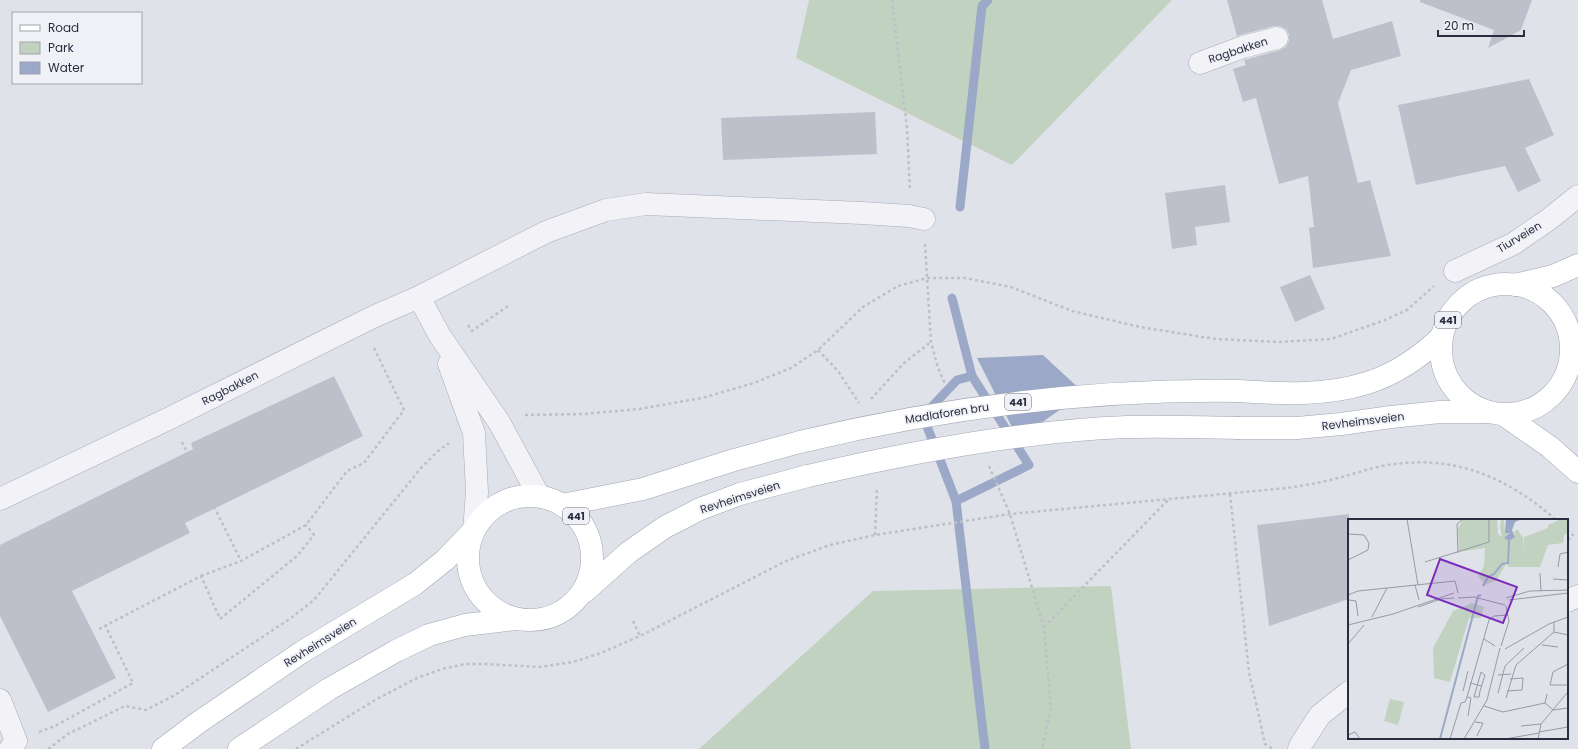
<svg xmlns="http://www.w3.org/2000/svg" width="1578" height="749" font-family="Poppins,sans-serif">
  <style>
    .green { fill: #c2d2c1 }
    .water { fill: #9ca8c8 }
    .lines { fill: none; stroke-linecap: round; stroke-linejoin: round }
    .stream { stroke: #9ca8c8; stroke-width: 9 }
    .building { fill: #bdc0cb }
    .minor-casing { stroke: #a9acb6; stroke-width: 23 }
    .major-casing { stroke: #a0a4b4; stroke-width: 23 }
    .path { stroke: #bec0c7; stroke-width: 2.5; stroke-dasharray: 3 3; stroke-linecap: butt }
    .minor { stroke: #f3f3f7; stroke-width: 22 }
    .major { stroke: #fff; stroke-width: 22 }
    .major-bridge-casing { stroke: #a0a4b4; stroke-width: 23; stroke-linecap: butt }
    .major-bridge { stroke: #fff; stroke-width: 22 }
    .labels { text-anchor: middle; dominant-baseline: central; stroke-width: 3.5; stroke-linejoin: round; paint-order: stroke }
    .shield { fill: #f0f1f6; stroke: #656877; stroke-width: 1 }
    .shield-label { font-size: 10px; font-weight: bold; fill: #292d40 }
    .street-label { font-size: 11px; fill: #292d40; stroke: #f0f1f6 }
    .inset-river { fill: none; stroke: #9ca8c8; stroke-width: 2 }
    .inset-road { fill: none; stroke: #979aa5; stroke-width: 1 }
    .view { fill: #7b2cbf; fill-opacity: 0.15; stroke: #7b2cbf; stroke-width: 2 }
    .inset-edge { fill: none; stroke: #292d40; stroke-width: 2 }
  </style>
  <rect width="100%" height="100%" fill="#e0e2e9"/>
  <!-- green -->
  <g class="green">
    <polygon points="809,0 1172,0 1012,165 796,58"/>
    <polygon points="1111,586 1131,749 699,749 873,591"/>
  </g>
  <!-- water -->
  <polygon class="water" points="1043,355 1084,393 1018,439 977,358"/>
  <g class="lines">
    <!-- stream -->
    <g class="stream">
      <polyline points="960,207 982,6 988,0"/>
      <polyline points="952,298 972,376 1029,465 956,501"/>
      <polyline points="972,376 957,380 923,416 956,501 985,749"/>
    </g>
  </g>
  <!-- building -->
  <g class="building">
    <polygon points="1227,0 1322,0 1333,39 1392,21 1401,56 1351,70 1338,103 1358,183 1370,180 1391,256 1313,268 1309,228 1314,227 1308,176 1279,184 1256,98 1243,102 1233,69 1246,65 1244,60 1280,50 1286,47 1289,41 1289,34 1286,29 1280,26 1274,26 1237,36"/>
    <polygon points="1420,0 1532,0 1521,30 1488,48 1494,30 1420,2"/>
    <polygon points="1529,79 1554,135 1525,148 1541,181 1518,192 1505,166 1416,185 1398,105"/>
    <polygon points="875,112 877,154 723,160 721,118"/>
    <polygon points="1225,185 1230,222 1195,227 1197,245 1172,249 1165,193"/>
    <polygon points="1310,275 1325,309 1295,322 1280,287"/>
    <polygon points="334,376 363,436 185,523 190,533 72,591 116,678 48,712 0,616 0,545 193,449 191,443"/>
    <polygon points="1349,514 1349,599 1269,626 1257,525"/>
  </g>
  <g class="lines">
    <!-- minor casing -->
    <g class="minor-casing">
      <g id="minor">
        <polyline points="1200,63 1243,47 1277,38"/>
        <polyline points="1455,271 1513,244 1548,220 1578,196"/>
        <polyline points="419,297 546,232 606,210 646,204 862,213 909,216 924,219"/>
        <polyline points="449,364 474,433 477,492 474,531"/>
        <polyline points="0,499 170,418 375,316 419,297 440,336 499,422 539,496"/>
        <polyline points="1567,601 1578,596"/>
        <polyline points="0,700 16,741 10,749"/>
        <polyline points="1299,749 1300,746 1320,715 1349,692"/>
      </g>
    </g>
    <!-- major casing -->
    <g class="major-casing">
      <g id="major">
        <circle cx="1506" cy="349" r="65"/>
        <polyline points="1515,285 1553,276 1578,265"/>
        <path d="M1239,391C1281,394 1326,396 1367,383C1394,375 1422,356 1442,336"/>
        <polyline points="1504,415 1550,447 1578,472"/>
        <polyline points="1239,428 1297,428 1341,424 1391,417 1440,412 1485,412"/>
        <circle cx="530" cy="558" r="62"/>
        <polyline points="562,505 643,489 734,460 800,442"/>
        <polyline points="584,592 629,552 665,527 700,509 740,494 808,476"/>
        <polyline points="163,749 199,722 302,652 415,584 445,560 473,531"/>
        <polyline points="239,749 329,689 396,651 429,635 465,625 515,619"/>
      </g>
    </g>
    <!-- path -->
    <g class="path">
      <polyline points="892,0 907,128 910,191"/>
      <polyline points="925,244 931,342 938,368 946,386"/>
      <polyline points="468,325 472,331 508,306"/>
      <polyline points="818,350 838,371 859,403"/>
      <polyline points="871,399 904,363 931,342"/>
      <polyline points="525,415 584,414 639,409 702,398 754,383 791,368 818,350 863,307 898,286 927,278 965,278 1011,287 1072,311 1140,327 1216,339 1279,342 1331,339 1385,320 1407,310 1434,286"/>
      <polyline points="182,442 241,561 306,525 347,471 364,463 404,410 373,346"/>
      <polyline points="989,466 1010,514 1044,628 1051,709 1042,749"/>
      <polyline points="1230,494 1249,672 1265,744 1273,749"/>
      <polyline points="1567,530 1573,535 1567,541"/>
      <polyline points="875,535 877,488"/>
      <polyline points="201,576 241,561"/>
      <polyline points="633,621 640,636"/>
      <polyline points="1044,627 1169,499"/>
      <polyline points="99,629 201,576 220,619 297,556 314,535 306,525"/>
      <polyline points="39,732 55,726 133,683 105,625"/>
      <polyline points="48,749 68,734 125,706 146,710 175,695 291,618 314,600 421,468 438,451 449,443"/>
      <path d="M296,749L375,700L417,678L442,669L465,664H487L539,667L573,662L601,653L640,636L786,561L830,545L875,535L1010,514L1287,488C1300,486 1313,484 1326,481C1345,477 1363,470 1382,466C1450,453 1505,475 1556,520"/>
    </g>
    <!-- minor -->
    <use href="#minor" class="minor"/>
    <!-- major -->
    <use href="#major" class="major"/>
    <!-- major-bridge casing -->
    <g class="major-bridge-casing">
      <g id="major-bridge">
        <path d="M800,442C945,407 1089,389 1239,391"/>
        <path d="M808,476C910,452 1022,431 1127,427C1165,426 1202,427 1239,428"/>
      </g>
    </g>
    <!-- major-bridge -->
    <use href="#major-bridge" class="major-bridge"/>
  </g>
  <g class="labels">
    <!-- shield labels -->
    <g class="shield">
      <rect x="1435" y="312" width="26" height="16" rx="3"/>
      <rect x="1005" y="394" width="26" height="16" rx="3"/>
      <rect x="563" y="508" width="26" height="16" rx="3"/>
    </g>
    <g class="shield-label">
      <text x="1448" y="320">441</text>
      <text x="1018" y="402">441</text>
      <text x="576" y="516">441</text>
    </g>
    <!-- street labels -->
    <g class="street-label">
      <text transform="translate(1238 50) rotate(-18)">Ragbakken</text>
      <text transform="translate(1519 237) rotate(-31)">Tiurveien</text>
      <text transform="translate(230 388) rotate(-27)">Ragbakken</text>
      <text transform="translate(947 413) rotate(-9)">Madlaforen bru</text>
      <text transform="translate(1363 421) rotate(-7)">Revheimsveien</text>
      <text transform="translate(740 497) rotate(-18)">Revheimsveien</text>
      <text transform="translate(320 642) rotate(-32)">Revheimsveien</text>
    </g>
  </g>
  <!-- overview -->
  <g transform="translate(1348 519)">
    <rect width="220" height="220" fill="#e0e2e9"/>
    <path d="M115,0H149L150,15L154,18L152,8L153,0H156L157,14H162L157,20L167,18L166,13L169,10L175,18L176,32V18L200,9V6L213,0H220V14L216,16L215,24L200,26L192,48H160L159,43L149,61L138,66L130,57L136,47L137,29L111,33L110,9ZM124,84L136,88L133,99H121L102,163L86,159L85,129L105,92ZM42,180L56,183L50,206L36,202Z" fill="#c2d2c1"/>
    <path d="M158,0H174L167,3L164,11L167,18L161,22L156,19L162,14H157Z" fill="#9ca8c8"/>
    <path class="inset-river" d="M135,67L140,58L146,55L154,45L160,44L161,22M92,220L130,77L133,76"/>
    <path class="inset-road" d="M59,0L70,66M0,15L16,16L21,24L20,31L0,41M110,34L109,5L115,0M77,43L141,23V0M210,48L212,35L220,33M192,54L193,72M205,60L220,61M67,66L71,81M0,76L10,72L107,62L110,74M110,79L126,78L157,86M158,79L182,72L220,71M1,81L8,82L10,97M161,81L220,74M70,88L93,80L106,79M24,98L39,69M0,106L45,95L106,74M206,113L220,116M136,120L147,127M0,125L16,106M194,126L210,128M153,127L161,102L158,87M157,130L201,105L220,98M220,145L205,153L202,166H220M133,153L137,156L132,172L131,178H126ZM150,156L163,155M122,164L134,167M115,172L120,152M159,172L174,171L175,159L162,160M150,174L157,147L176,129M199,175L197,184L205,191L220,189M119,178L123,179L120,197M158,179L168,146L206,113V103M136,187L155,193L197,184M127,203L135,204L129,217M173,207L193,205M191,213L220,208M0,216L7,213L12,220M102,220L113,184L117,183L119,178L141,101L146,97L160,96M116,220L139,181L152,129M157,220L191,214M190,220L193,205L219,174"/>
    <path class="view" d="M92,40L169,68L155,104L79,76Z"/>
    <rect width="220" height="220" class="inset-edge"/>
  </g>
  <!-- legend -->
  <rect x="12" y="12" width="130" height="72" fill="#f0f1f6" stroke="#a0a3ad"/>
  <rect x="20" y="25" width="20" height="6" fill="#ffffff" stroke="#a0a3ad"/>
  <text x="48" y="32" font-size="12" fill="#292d40">Road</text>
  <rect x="20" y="42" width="20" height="12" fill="#c2d2c1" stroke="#a0a3ad"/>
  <text x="48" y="52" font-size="12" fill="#292d40">Park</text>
  <rect x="20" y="62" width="20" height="12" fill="#9ca8c8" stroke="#a0a3ad"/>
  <text x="48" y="72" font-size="12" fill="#292d40">Water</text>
  <!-- scale -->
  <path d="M1438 30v6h86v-6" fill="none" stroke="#292d40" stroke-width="2"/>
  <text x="1444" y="30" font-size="12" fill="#292d40" stroke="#f0f1f6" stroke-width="3" paint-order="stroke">20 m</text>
</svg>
